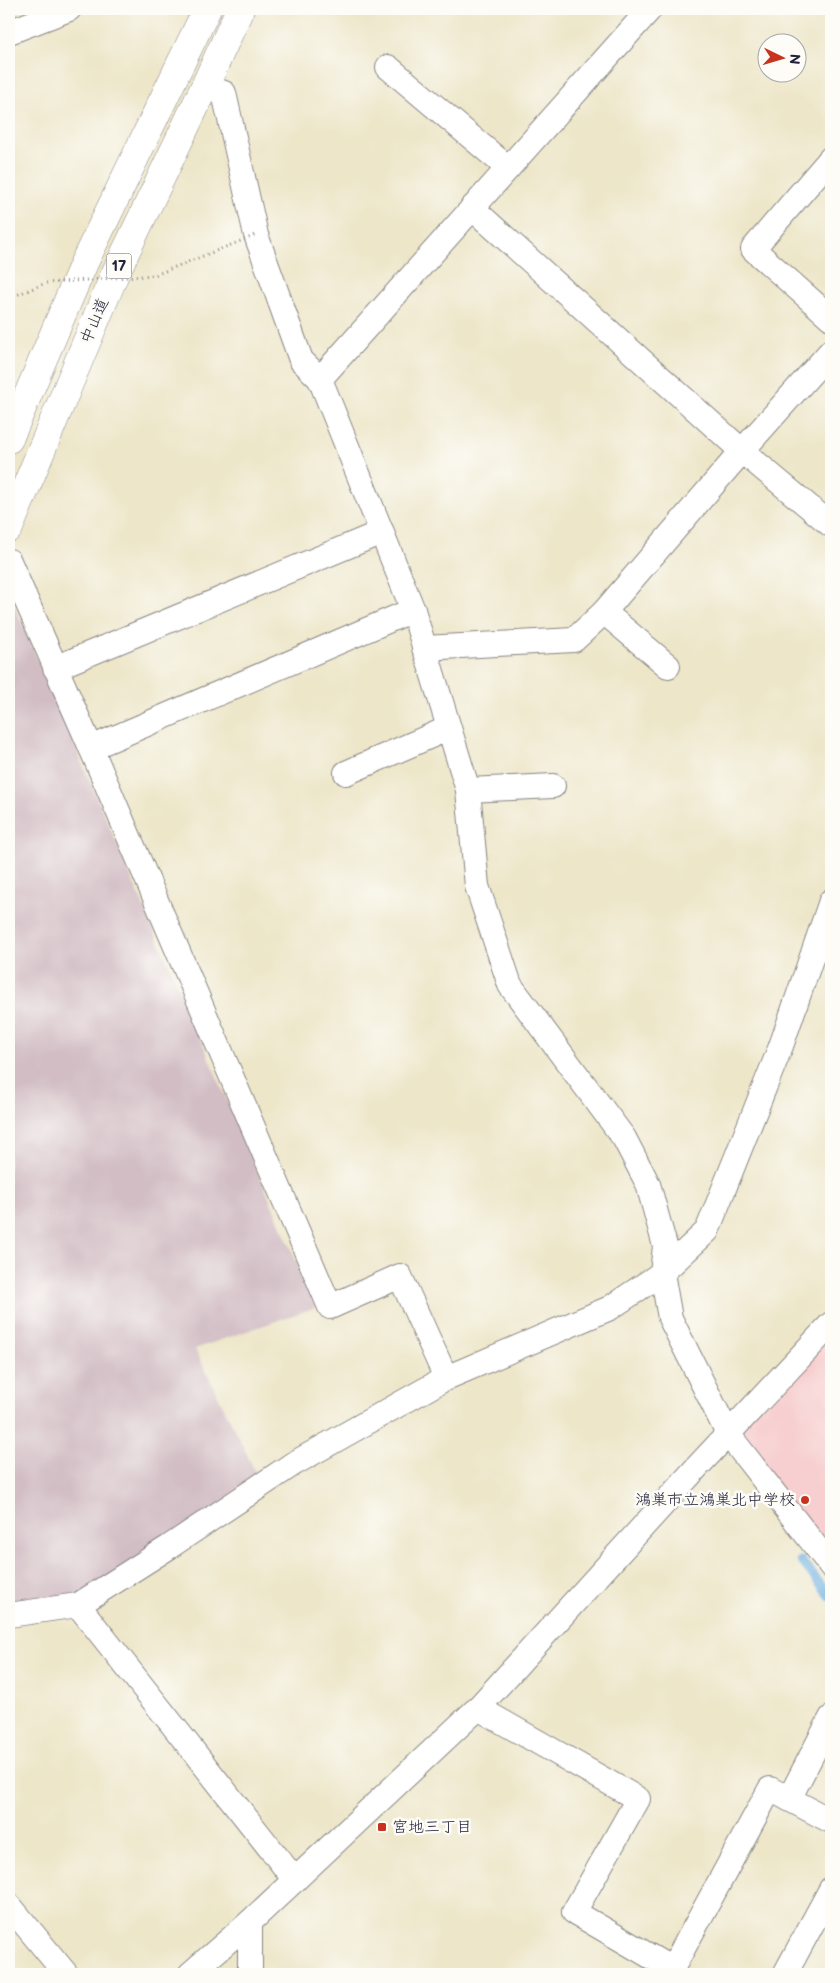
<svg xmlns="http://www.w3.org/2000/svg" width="840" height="1983" font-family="'Balsamiq Sans','Klee One',sans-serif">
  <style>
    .built { fill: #f7cfd0 }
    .industrial { fill: #d2bdc5 }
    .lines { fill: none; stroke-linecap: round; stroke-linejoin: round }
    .stream { stroke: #6aafe0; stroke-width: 9 }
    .minor-casing { stroke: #888482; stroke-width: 26 }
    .trunk-casing { stroke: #888482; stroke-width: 29 }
    .minor { stroke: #fff; stroke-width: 24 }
    .trunk { stroke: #fff; stroke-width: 28 }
    .path-bridge { stroke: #888482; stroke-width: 3; stroke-dasharray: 1 4; stroke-linecap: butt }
    .poi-dot { fill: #c8321e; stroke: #fdfcf7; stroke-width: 2 }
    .labels { text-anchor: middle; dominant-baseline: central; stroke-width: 5; stroke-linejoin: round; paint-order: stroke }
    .shield { fill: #fdfcf7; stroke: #646373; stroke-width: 1 }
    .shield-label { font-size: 15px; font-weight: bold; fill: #22223b }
    .street-label { font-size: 16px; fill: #22223b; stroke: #fdfcf7 }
    .poi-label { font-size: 16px; fill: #22223b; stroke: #fdfcf7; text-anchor: end }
  </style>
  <rect width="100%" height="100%" fill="#fdfcf7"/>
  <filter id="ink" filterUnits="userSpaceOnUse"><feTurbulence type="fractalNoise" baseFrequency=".02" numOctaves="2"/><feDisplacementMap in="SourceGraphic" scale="10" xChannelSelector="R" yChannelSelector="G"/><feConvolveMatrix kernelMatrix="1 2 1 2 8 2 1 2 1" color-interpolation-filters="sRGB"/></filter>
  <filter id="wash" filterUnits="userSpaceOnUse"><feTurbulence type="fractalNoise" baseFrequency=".0096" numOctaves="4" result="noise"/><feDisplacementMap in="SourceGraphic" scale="20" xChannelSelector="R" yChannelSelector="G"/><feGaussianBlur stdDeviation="1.12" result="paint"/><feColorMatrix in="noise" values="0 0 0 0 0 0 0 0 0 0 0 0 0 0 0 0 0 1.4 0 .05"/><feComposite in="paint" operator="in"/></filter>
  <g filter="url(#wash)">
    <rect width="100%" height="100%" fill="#ede6c9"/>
    <!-- built -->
    <polygon class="built" points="831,1324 831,1567 728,1434"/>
    <!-- industrial -->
    <polygon class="industrial" points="9,593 316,1307 195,1349 256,1473 169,1547 78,1605 9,1615"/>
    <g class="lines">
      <!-- stream -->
      <polyline class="stream" points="801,1561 831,1597"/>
    </g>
  </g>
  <g filter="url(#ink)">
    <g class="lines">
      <!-- minor casing -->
      <g class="minor-casing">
        <g id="minor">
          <polyline points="9,32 69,9"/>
          <polyline points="388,67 508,168"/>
          <polyline points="205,86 224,93 256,235 301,360 320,379 413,610 468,790 477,886 510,985 624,1138 648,1184 665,1246 662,1273 670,1318 728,1434 831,1566"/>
          <polyline points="831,158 753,249 831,318"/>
          <polyline points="472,208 742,451 831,525"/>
          <polyline points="320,379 650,9"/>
          <polyline points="9,561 91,748 330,1307 400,1276 446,1378"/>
          <polyline points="604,612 668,666"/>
          <polyline points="424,648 574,640 604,612 742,451 831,351"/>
          <polyline points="55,668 382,532"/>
          <polyline points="91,748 413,610"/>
          <polyline points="346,773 449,728"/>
          <polyline points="468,790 553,786"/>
          <polyline points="78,1605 295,1880"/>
          <polyline points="9,1615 78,1605 169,1547 293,1464 446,1378 610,1308 662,1273 707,1231 781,1046 831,901"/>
          <polyline points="478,1708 638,1799 574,1912 672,1969 770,1789 831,1821"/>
          <polyline points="789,1799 831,1718"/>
          <polyline points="9,1905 66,1974"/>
          <polyline points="250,1922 250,1974"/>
          <polyline points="190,1974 250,1922 478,1708 698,1466 831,1324"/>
          <polyline points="785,1974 831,1889"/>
        </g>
      </g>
      <!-- trunk casing -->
      <g class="trunk-casing">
        <g id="trunk">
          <polyline points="9,439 84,263 207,9"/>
          <polyline points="9,528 114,276 205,86 240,9"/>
        </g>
      </g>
      <!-- minor -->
      <use href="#minor" class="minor"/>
      <!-- trunk -->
      <use href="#trunk" class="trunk"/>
      <!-- path-bridge -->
      <polyline class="path-bridge" points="9,298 46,283 155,275 256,235"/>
    </g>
  </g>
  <!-- markers -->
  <g class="poi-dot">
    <circle cx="805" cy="1500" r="5"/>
    <rect x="377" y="1822" width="10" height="10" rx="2.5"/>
  </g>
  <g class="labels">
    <!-- shield labels -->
    <rect class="shield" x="106.5" y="253.5" width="25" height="25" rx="4"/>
    <g class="shield-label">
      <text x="119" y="266">17</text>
    </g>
    <!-- street labels -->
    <g class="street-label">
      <text transform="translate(95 321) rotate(-67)">中山道</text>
    </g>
    <!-- poi labels -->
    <g class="poi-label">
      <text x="795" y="1500">鴻巣市立鴻巣北中学校</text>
      <text x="392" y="1827" text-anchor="start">宮地三丁目</text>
    </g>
  </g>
  <!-- margin -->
  <rect width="840" height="1983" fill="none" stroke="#fdfcf7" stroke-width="30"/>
  <!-- north arrow -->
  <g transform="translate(782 58) rotate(95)"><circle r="24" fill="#fdfcf7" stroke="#a5a5ac"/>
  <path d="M0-4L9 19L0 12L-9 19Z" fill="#c8321e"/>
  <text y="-8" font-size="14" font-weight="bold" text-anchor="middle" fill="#22223b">N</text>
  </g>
</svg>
